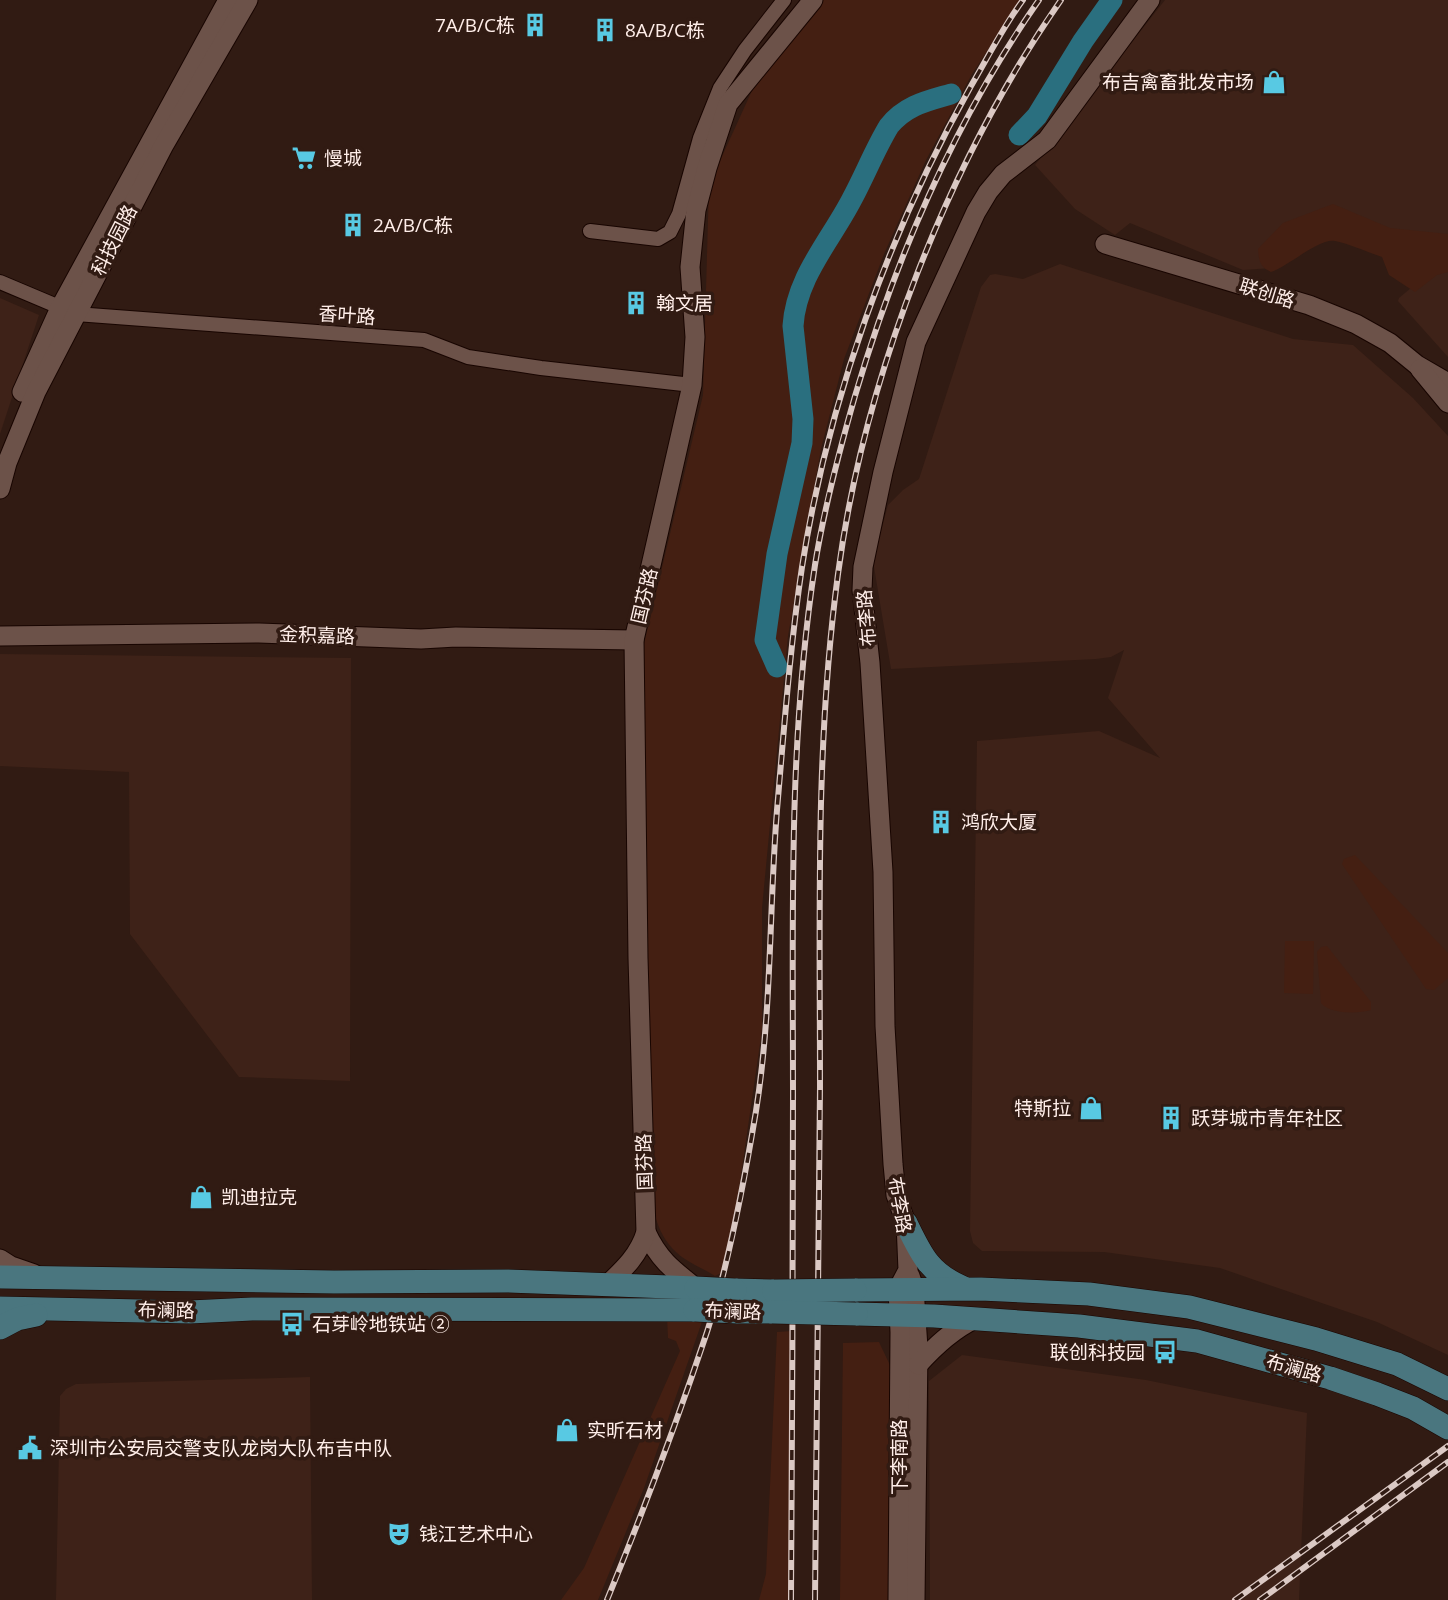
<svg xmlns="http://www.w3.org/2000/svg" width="1448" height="1600" font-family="'Open Sans','Noto Sans SC',sans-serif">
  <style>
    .built { fill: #3e2218 }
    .green { fill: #441f12 }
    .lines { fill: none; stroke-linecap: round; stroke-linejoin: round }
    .river { stroke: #2a6f7f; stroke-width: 21 }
    .street-casing { stroke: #180501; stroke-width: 16 }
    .secondary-casing { stroke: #180501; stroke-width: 21 }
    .primary-casing { stroke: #180501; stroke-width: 24 }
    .street { stroke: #6c5249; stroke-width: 14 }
    .secondary { stroke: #6c5249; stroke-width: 19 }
    .primary { stroke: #4a767f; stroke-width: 23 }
    .rail-casing { stroke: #dbc9c4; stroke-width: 6 }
    .rail { stroke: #311b13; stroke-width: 3.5; stroke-dasharray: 10; stroke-linecap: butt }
    .primary-bridge-casing { stroke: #180501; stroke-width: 24; stroke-linecap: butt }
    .primary-bridge { stroke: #4a767f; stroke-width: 23 }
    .labels { text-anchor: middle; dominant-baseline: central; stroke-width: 7; stroke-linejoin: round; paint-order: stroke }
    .poi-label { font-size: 19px; fill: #ffeee9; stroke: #311b13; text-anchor: start }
    .street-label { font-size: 19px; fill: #ffeee9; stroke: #311b13 }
  </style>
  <rect width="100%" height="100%" fill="#311b13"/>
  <!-- built -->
  <g class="built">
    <polygon points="1165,0 1448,0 1448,260 1348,223 1272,268 1243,270 1130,223 1115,235 1075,209 1035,165"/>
    <polygon points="1060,264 1293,339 1353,345 1413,398 1448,436 1448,1355 1377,1322 1220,1268 1104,1252 982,1251 973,1243 970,1231 977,741 1099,731 1160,758 1108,698 1124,650 1111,657 1096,659 891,669 873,561 888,505 903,490 919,479 981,287 990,275 995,274 1023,279"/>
    <polygon points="1448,266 1448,357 1398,301 1399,298 1429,273"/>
    <polygon points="0,298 39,315 0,434"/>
    <polygon points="0,654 351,658 350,1081 239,1077 130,934 129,772 0,766"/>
    <polygon points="962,1355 1146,1380 1307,1413 1299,1600 930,1600 929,1381"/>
    <polygon points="310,1377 312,1600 56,1600 60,1396 66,1389 76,1384"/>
  </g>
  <!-- green -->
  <g class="green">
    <path d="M821,0H1021L972,74L926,160L884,254L844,359L821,449L788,636L762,908V1030L733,1230L723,1272L715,1276C703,1268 686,1262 676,1252C655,1232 652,1206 650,1179L642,652L703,395L709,185L760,73Z"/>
    <path d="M1333,204L1390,228L1448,234V272L1437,275L1415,292L1389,275L1382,257C1367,252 1350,244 1335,241C1319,238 1289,266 1271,272C1260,267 1259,261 1258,249L1283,223Z"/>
    <polygon points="1355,855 1448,953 1448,978 1434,990 1426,989 1342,864 1344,859"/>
    <polygon points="1285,941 1314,941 1313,994 1284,993"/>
    <path d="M1327,946L1371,1002V1010C1357,1014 1330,1014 1321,1003L1317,952L1321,947Z"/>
    <polygon points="667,1315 704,1316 644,1488 598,1600 561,1600 584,1568 680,1351 676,1341 668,1338"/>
    <polygon points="792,1331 788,1600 759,1600 766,1574 777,1332"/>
    <polygon points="879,1342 896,1378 893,1600 840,1600 843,1343"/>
  </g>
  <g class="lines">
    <!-- river -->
    <g class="river">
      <polyline points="1019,135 1037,116 1083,41 1112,0"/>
      <path d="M777,667L765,640L777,554L802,443L803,419L793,326C796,277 831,240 852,199C865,175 875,149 889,126C906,105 927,101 951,94"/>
    </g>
    <!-- street casing -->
    <g class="street-casing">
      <g id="street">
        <polyline points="590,231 658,239 670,232 679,214 700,138 720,88 745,50 784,0"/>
        <polyline points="0,282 76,314 424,340 468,357 541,368 692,385"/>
      </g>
    </g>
    <!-- secondary casing -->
    <g class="secondary-casing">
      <g id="secondary">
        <polyline points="1105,244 1309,305 1356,324 1390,343 1417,365 1448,383"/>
        <polyline points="1420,369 1448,403"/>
        <polyline points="22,392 60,308 228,0"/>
        <polyline points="0,489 7,463 36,392 164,145 248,0"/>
        <polyline points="0,636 259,633 421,639 456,637 634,640"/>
        <path d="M646,1232C659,1260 673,1270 696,1288"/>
        <polyline points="0,1259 11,1266 34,1274"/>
        <polyline points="910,1276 914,1288 918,1348 915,1600"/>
        <path d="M607,1285C624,1269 639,1255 646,1232L638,958L634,640L692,385L695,337L690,267L696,210L707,168L728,104L813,0"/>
        <path d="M918,1365C935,1346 952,1330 975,1319"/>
        <polyline points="898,1600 900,1332 898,1289 908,1270 906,1223 896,1195 893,1164 885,1026 883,872 870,663 862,590 863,567 883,472 916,342 976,212 988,192 1003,174 1047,140 1150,0"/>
      </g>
    </g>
    <!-- primary casing -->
    <g class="primary-casing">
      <g id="primary">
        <path d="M906,1223C921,1254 929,1273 962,1287"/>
        <polyline points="0,1277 334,1282 508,1281 696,1288"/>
        <polyline points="735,1290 774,1291"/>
        <polyline points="855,1290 981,1289 1089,1294 1189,1307 1316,1339 1397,1364 1448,1389"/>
        <polyline points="0,1308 190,1312 252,1309 695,1310"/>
        <polyline points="737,1312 772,1312"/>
        <polyline points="856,1314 934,1316 1079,1326 1197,1341 1330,1378 1377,1394 1413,1408 1448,1428"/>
        <polyline points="0,1328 17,1319 36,1315"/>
      </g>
    </g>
    <!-- street -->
    <use href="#street" class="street"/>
    <!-- secondary -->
    <use href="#secondary" class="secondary"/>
    <!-- primary -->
    <use href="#primary" class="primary"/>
    <!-- rail casing -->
    <g class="rail-casing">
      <g id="rail">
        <path d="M607,1600C643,1512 677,1422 707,1332C729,1263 744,1183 756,1111C772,1011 769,910 777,810C784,729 790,647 802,567C828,401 889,232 971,86C988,57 1003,27 1023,0"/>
        <path d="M791,1600C792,1432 793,1263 793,1095C793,918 788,741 815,565C824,508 839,452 855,396C896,257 955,120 1039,0"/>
        <path d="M815,1600C816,1429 819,1258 820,1087C820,916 815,744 838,574C864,378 948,162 1061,0"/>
        <polyline points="1235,1600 1448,1446"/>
        <polyline points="1260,1600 1448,1462"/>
      </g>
    </g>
    <!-- rail -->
    <use href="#rail" class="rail"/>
    <!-- primary-bridge casing -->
    <g class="primary-bridge-casing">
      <g id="primary-bridge">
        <polyline points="696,1288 735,1290"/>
        <polyline points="774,1291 855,1290"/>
        <polyline points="695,1310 737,1312"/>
        <polyline points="772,1312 856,1314"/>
      </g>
    </g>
    <!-- primary-bridge -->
    <use href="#primary-bridge" class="primary-bridge"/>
  </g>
  <!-- icons -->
  <defs>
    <g id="building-bare" transform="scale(1.89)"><path d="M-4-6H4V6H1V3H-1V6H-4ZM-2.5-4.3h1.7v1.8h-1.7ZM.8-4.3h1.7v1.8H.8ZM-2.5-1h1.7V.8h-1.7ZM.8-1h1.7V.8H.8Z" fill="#58c9e3" stroke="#311b13" stroke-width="2.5" paint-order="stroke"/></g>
    <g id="shop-bare" transform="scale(1.89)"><path d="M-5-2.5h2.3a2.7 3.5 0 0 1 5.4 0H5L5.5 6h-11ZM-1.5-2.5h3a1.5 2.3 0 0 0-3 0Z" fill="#58c9e3" stroke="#311b13" stroke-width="2.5" paint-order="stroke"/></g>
    <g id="supermarket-bare" transform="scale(1.89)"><path d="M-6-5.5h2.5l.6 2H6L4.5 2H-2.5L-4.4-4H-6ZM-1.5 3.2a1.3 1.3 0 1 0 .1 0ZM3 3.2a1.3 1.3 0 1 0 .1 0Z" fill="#58c9e3" stroke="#311b13" stroke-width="2.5" paint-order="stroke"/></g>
    <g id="bus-bare" transform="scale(1.89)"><path d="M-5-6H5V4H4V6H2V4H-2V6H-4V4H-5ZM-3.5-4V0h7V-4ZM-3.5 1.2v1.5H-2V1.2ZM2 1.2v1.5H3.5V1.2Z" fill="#58c9e3" stroke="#311b13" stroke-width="2.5" paint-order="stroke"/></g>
    <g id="civic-bare" transform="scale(1.89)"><path d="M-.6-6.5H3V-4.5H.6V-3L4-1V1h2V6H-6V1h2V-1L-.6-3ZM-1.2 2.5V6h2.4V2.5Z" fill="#58c9e3" stroke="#311b13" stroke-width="2.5" paint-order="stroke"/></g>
    <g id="theatre-bare" transform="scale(1.89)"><path d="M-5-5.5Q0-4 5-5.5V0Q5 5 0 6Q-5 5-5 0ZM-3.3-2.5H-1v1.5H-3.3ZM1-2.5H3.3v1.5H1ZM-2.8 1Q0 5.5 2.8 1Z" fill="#58c9e3" stroke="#311b13" stroke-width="2.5" paint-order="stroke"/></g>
  </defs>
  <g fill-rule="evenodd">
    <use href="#building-bare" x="535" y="25"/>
    <use href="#building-bare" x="605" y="30"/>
    <use href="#shop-bare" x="1274" y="82"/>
    <use href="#supermarket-bare" x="304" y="158"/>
    <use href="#building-bare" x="353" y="225"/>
    <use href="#building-bare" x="636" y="303"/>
    <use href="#building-bare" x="941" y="822"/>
    <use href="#shop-bare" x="1091" y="1108"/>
    <use href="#building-bare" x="1171" y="1118"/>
    <use href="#shop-bare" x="201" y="1197"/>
    <use href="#bus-bare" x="292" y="1324"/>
    <use href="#bus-bare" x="1165" y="1352"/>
    <use href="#shop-bare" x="567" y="1430"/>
    <use href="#civic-bare" x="30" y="1448"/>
    <use href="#theatre-bare" x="399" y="1534"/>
  </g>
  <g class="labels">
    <!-- poi labels -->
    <g class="poi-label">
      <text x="515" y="25" text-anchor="end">7A/B/C栋</text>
      <text x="625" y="30">8A/B/C栋</text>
      <text x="1254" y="82" text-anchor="end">布吉禽畜批发市场</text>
      <text x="324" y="158">慢城</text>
      <text x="373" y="225">2A/B/C栋</text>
      <text x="656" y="303">翰文居</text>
      <text x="961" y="822">鸿欣大厦</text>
      <text x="1071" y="1108" text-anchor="end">特斯拉</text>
      <text x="1191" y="1118">跃芽城市青年社区</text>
      <text x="221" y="1197">凯迪拉克</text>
      <text x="312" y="1324">石芽岭地铁站 ②</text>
      <text x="1145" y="1352" text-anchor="end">联创科技园</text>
      <text x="587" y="1430">实昕石材</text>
      <text x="50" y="1448">深圳市公安局交警支队龙岗大队布吉中队</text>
      <text x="419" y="1534">钱江艺术中心</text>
    </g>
    <!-- street labels -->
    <g class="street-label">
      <text transform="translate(114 240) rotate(-63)">科技园路</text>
      <text transform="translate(1267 293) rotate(17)">联创路</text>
      <text transform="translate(347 315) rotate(4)">香叶路</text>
      <text transform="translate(644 596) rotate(-77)">国芬路</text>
      <text transform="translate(866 618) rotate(-95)">布李路</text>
      <text transform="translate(317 635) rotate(2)">金积嘉路</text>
      <text transform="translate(644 1162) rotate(-92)">国芬路</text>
      <text transform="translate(900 1205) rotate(80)">布李路</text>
      <text transform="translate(166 1310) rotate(1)">布澜路</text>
      <text transform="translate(733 1311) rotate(2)">布澜路</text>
      <text transform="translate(1294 1368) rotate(16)">布澜路</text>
      <text transform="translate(899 1457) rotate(-90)">下李南路</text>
    </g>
  </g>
</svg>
